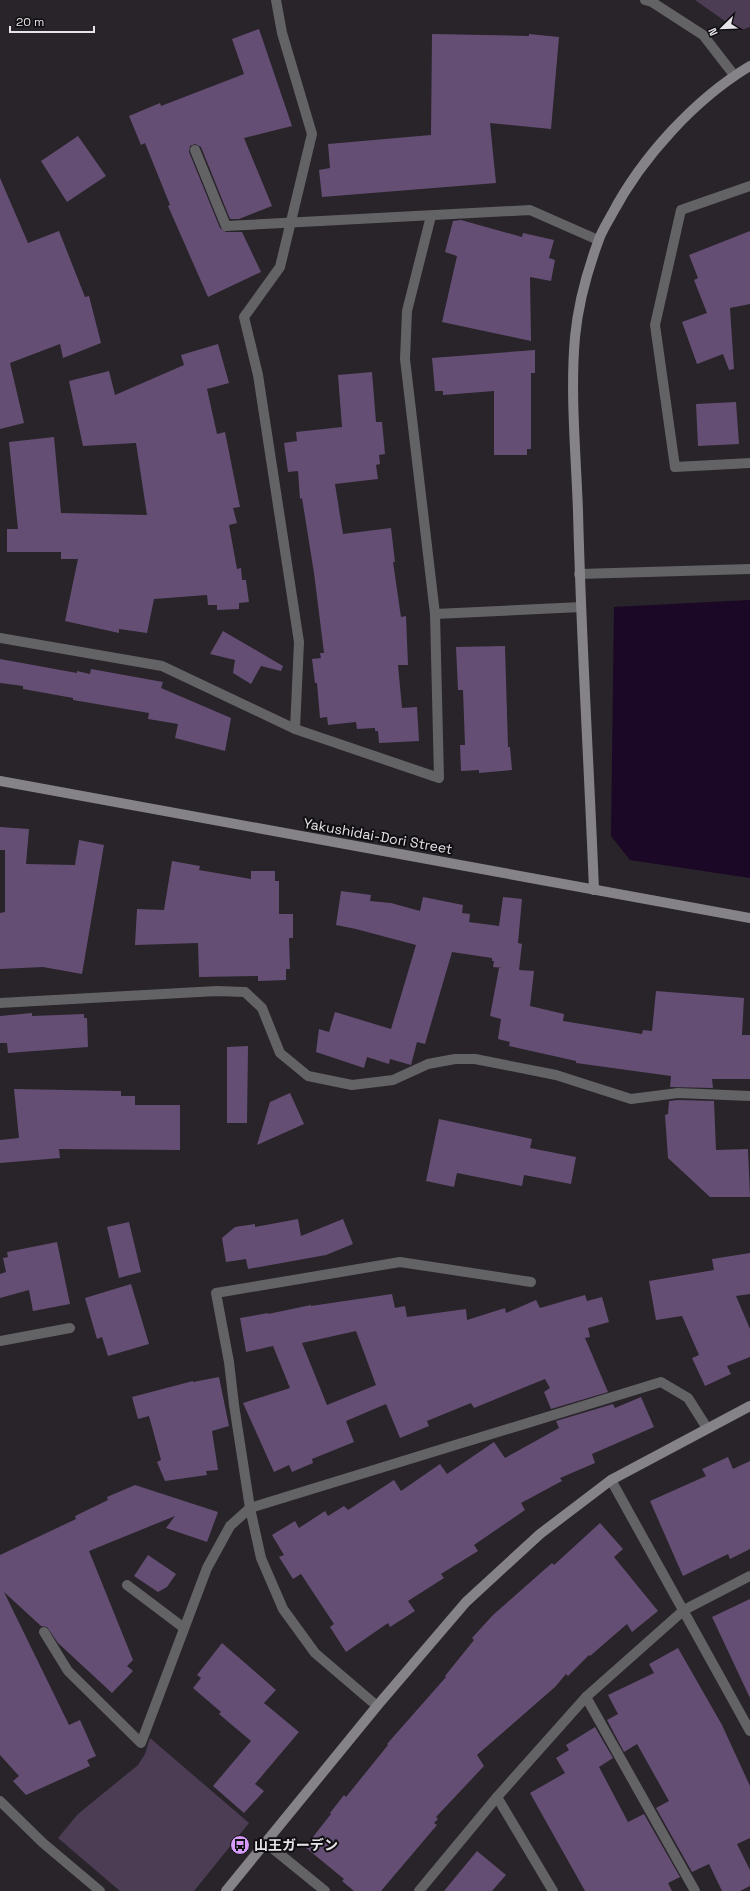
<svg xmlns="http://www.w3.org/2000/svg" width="750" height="1891" font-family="'Space Grotesk','Noto Sans JP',sans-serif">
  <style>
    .green { fill: #4c3d55 }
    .water { fill: #1b0726 }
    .building { fill: #654e73; fill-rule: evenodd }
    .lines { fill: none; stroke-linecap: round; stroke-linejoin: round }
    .street { stroke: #636265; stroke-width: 10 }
    .secondary { stroke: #868388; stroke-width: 10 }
    .labels { text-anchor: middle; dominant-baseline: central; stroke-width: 4; stroke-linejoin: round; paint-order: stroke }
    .street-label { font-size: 14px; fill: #e6e4e8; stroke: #100e11 }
    .poi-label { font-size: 14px; font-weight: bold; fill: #e6e4e8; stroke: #100e11; text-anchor: start }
  </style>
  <rect width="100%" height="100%" fill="#28242a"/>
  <!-- green -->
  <g class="green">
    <polygon points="695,0 750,0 750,27 739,31"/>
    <polygon points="150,1738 249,1823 194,1891 120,1891 58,1838 78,1814 138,1765 145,1754"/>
  </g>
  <!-- water -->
  <polygon class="water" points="750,600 750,878 630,860 611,836 614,607"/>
  <!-- building -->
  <g class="building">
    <polygon points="259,29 292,126 244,138 272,206 239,219 230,219 201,147 195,144 190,146 189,152 220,228 226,232 242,232 261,272 208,297 168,206 170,205 145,143 141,145 129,116 160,103 161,106 244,74 232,39"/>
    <polygon points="432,34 529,36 529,34 559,37 551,129 490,123 496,183 322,197 319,170 330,168 328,144 431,135"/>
    <polygon points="78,136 106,176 67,202 41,161"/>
    <polygon points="0,178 28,243 59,231 85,297 89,296 101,343 63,358 60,344 10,363 24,423 0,429"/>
    <polygon points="461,220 522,237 523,233 554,240 549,258 555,260 551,281 530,277 531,341 442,322 457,256 445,252 453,221"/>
    <polygon points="750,231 750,304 730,308 734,369 729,370 723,354 697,364 682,322 707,313 694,280 698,278 689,255"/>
    <polygon points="218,344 229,383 207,389 217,434 225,432 240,507 233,508 237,523 229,525 237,569 241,568 242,580 246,580 249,602 239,603 239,609 217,610 217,605 208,605 207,595 154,599 147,633 119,629 119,633 65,621 78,559 61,559 61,552 7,552 7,529 18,529 9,442 54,437 61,513 147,515 136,443 83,446 69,381 109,371 115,395 184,365 181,355"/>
    <polygon points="535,350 535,373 531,373 531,449 527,449 527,455 494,455 494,391 443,395 443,391 435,391 432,358"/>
    <polygon points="372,372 376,422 382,422 385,454 379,455 380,464 376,465 378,479 335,484 343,534 391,528 395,562 393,562 401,617 406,616 408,665 398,665 402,708 417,707 419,741 379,743 378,731 375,731 375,728 357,729 356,722 328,725 327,717 320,718 317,683 315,683 312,659 321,658 320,653 324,653 314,573 302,498 300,499 298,471 288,472 284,443 297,441 296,432 342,427 338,375"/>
    <polygon points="736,402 739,444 698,446 696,404"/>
    <polygon points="223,631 283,666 281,671 261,666 251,684 233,673 235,660 210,654"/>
    <polygon points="505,646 508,747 510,747 512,770 479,773 479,770 461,771 460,745 465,745 463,690 458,690 456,647"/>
    <polygon points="0,659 77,673 77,671 90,674 91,669 163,682 161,688 231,718 225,751 175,738 178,724 148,719 149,713 73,700 73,698 23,689 23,686 0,683"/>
    <polygon points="0,827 29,829 26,864 75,865 79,840 104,845 82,974 43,967 0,969 0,913 5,912 5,850 0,850"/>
    <polygon points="172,861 200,866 199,870 251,879 251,871 275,871 275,881 279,881 279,914 293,914 293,938 289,938 290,969 286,969 286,980 258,981 258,976 199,977 198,943 135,945 137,909 164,910"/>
    <polygon points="341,891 371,895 370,901 391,903 420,911 423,897 463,905 462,913 470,914 469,922 499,926 503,897 522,899 518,943 522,944 519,970 534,971 530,1006 564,1014 563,1021 642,1034 643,1030 652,1031 656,991 744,998 742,1035 750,1035 750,1079 712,1079 713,1088 670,1087 671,1076 576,1063 576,1061 509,1046 510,1042 498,1039 501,1019 490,1016 499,968 503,968 493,967 494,961 492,961 492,958 452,952 425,1044 417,1042 411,1065 390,1059 389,1064 367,1057 364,1068 316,1052 319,1029 329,1032 335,1012 391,1029 416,945 356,929 336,925"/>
    <polygon points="32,1013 32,1016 84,1014 84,1018 87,1018 88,1047 8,1053 7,1043 0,1043 0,1016"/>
    <polygon points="248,1046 247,1123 227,1123 227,1047"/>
    <polygon points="14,1089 121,1091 121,1096 135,1096 135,1105 180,1105 180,1150 59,1149 60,1158 0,1163 0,1140 19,1138"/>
    <polygon points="290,1093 304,1124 257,1145 270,1102"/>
    <polygon points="678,1100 714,1101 716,1150 748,1149 750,1197 710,1197 668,1158 665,1115 668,1114 669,1101"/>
    <polygon points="439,1119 532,1139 530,1148 576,1157 571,1184 524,1175 522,1186 457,1173 454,1187 426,1181"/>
    <polygon points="298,1219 301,1236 343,1219 353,1244 326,1255 248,1269 246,1259 226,1262 222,1238 235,1227 255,1224 255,1227"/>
    <polygon points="129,1222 141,1272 119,1278 107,1227"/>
    <polygon points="57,1242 70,1304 33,1311 29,1290 0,1298 0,1274 6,1272 3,1258 8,1257 7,1252"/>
    <polygon points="750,1253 750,1294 736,1296 750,1329 750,1357 727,1366 731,1374 705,1386 692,1358 699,1355 682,1316 656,1320 649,1281 714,1270 712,1259"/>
    <polygon points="131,1284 149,1344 108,1356 102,1337 97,1339 85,1298"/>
    <path d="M392,1294L395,1308L405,1306L407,1317L466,1309L467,1320L505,1308L506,1313L536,1300L540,1308L585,1295L587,1301L602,1297L609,1322L588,1328L590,1337L585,1338L608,1392L551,1409L544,1392L550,1388L545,1379L474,1408L471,1403L427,1421L429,1426L400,1438L386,1404L346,1421L354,1442L312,1459L313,1463L292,1472L289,1465L274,1472L243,1403L290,1388L273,1346L246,1352L240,1318L268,1313V1314L311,1305V1306ZM356,1331L376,1385L327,1405L302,1343Z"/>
    <polygon points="219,1377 229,1426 212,1431 218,1470 206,1471 207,1475 165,1481 157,1462 161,1460 149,1416 138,1419 132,1397 193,1381 193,1382"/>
    <polygon points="641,1397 654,1427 592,1454 595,1463 560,1478 562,1481 521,1503 525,1510 474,1545 478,1551 441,1574 444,1578 408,1601 415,1611 390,1627 388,1623 346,1652 330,1627 334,1624 301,1574 293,1579 279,1557 284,1555 272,1535 295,1521 299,1528 325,1511 328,1516 344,1506 348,1510 394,1480 401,1491 440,1464 447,1474 494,1442 505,1458 559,1428 556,1421 613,1404 615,1408"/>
    <polygon points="728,1457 733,1469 750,1461 750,1549 730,1559 728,1554 683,1576 650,1501 706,1476 702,1469"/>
    <polygon points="135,1485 218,1512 207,1542 166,1528 175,1516 89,1551 133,1660 127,1666 133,1671 112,1693 58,1643 47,1627 41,1626 4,1592 69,1725 80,1720 96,1756 87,1760 90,1766 26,1795 13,1781 19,1776 0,1755 0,1555 76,1519 75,1516 108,1500 107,1497"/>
    <polygon points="600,1523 623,1549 614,1557 658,1611 632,1632 627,1624 590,1656 589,1655 568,1676 566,1674 555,1687 477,1755 484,1766 436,1817 438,1819 434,1823 437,1825 381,1891 354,1891 342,1881 344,1879 305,1847 331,1814 330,1813 344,1795 346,1797 388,1745 387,1744 446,1677 445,1676 474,1640 472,1638 493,1615 552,1563 554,1565"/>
    <polygon points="148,1555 176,1574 167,1587 158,1592 134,1576"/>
    <polygon points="750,1599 750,1698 712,1617"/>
    <polygon points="222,1643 276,1690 264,1703 299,1732 255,1784 264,1791 244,1813 213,1786 251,1741 219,1714 221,1712 193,1688 201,1678 197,1675"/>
    <polygon points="678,1648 722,1725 750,1786 750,1838 737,1844 750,1870 750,1886 740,1891 722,1891 709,1864 692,1872 656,1808 669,1801 641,1751 637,1744 624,1752 607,1720 618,1714 608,1695 654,1673 649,1664"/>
    <polygon points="595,1727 613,1758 599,1767 628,1822 644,1814 680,1877 668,1883 672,1891 585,1891 530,1793 565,1773 556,1758 569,1750 566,1745"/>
    <polygon points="477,1851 506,1875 492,1891 444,1891"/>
  </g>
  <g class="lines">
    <!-- street -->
    <g class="street">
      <polyline points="276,0 282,33 312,134 280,267 244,317 258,375 299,642 295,729"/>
      <polyline points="645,0 652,2 703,35 734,75"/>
      <polyline points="195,150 226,226 530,210 598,240"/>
      <polyline points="750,186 681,210 655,325 675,467 750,463"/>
      <polyline points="579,574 750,569"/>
      <polyline points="435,614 581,607"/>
      <polyline points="0,638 162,666 295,729 439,778 435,614 405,359 407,311 431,216"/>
      <polyline points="0,1003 217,991 245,992 262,1008 280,1053 308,1076 352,1085 393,1080 428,1064 455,1059 475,1059 556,1075 631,1099 678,1093 750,1096"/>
      <polyline points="0,1341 70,1328"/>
      <polyline points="611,1480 750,1731"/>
      <polyline points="127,1585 184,1628"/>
      <polyline points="44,1632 68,1671 141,1743 207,1568 230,1526 250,1508 661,1382 688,1398 707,1428"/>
      <polyline points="586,1697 695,1891"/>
      <polyline points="377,1706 315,1653 283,1609 261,1558 250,1508 234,1405 229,1362 216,1293 400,1262 531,1282"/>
      <polyline points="497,1797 553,1891"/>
      <polyline points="0,1801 43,1843 100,1891"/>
      <polyline points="266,1843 325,1891"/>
      <polyline points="419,1891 497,1797 586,1697 684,1610 750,1576"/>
    </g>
    <!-- secondary -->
    <g class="secondary">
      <polyline points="0,781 750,918"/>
      <path d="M594,890C589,764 581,637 578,511C576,455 570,392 575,337C578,305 587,272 598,242C601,232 607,223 612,214C642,157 695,99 750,66"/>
      <polyline points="226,1891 377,1706 466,1602 540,1534 611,1480 750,1406"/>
    </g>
  </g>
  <!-- icons -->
  <defs>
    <g id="bus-disc" transform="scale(1)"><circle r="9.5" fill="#d69bfa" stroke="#100e11"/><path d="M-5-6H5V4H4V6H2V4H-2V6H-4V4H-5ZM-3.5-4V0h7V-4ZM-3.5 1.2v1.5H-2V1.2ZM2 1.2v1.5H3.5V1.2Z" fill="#111"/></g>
  </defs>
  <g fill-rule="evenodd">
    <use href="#bus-disc" x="240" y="1845"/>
  </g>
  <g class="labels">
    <!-- street labels -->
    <g class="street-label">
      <text transform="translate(378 836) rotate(10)">Yakushidai-Dori Street</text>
    </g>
    <!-- poi labels -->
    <g class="poi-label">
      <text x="254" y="1845">山王ガーデン</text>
    </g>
  </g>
  <!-- north arrow -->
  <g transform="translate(722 28) rotate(247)" stroke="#100e11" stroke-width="3" paint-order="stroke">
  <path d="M0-3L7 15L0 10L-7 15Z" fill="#e6e4e8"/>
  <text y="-6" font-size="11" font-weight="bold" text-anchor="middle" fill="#e6e4e8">N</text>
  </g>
  <!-- scale -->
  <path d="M10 26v6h84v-6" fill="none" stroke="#e6e4e8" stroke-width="2"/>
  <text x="16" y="26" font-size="12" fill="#e6e4e8" stroke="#100e11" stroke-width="3" paint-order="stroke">20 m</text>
</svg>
